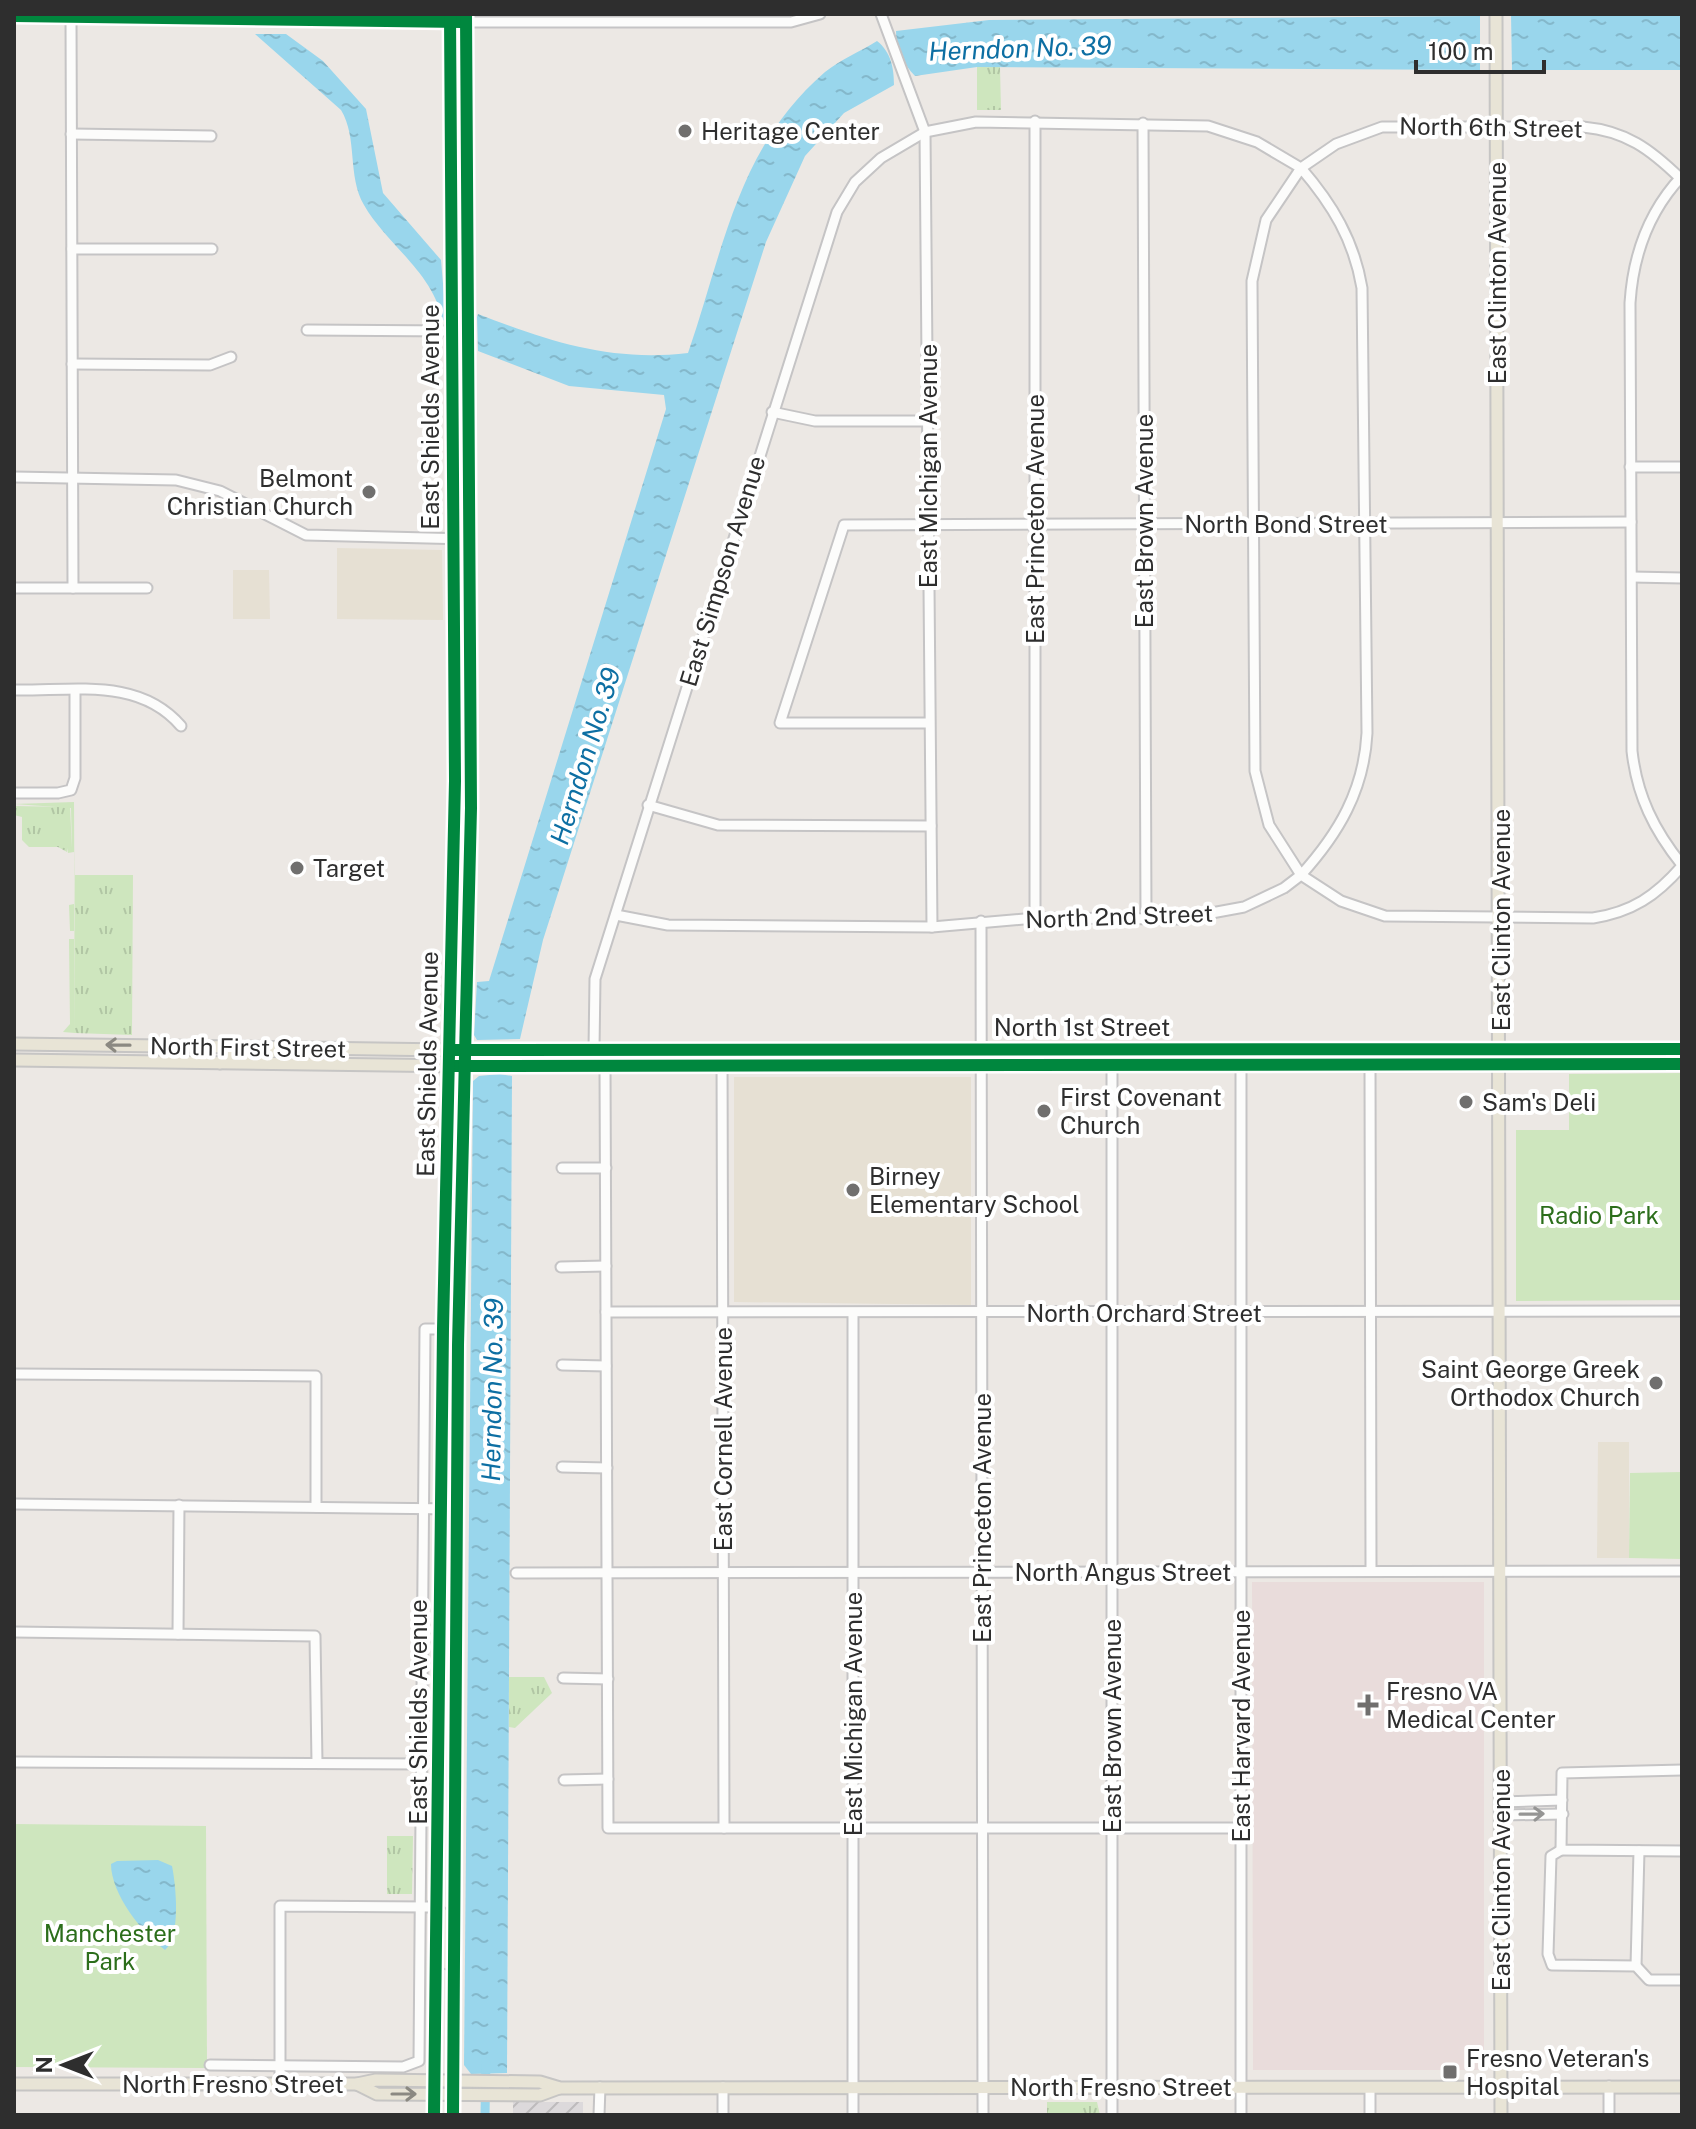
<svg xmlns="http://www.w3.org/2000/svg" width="1696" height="2129" font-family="'Public Sans',sans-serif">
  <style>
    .industrial { fill: url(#industrial-furrows) }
    .education { fill: #e6e0d3 }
    .medical { fill: #e9dcdb }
    .grass { fill: url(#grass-tufts) }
    .park { fill: #cee6be }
    .water { fill: url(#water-ripples) }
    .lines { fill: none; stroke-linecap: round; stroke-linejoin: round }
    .canal { stroke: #99d6ec; stroke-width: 9 }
    .minor-casing { stroke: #c5c4c5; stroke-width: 13 }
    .major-casing { stroke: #c6c5c4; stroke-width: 15 }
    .minor { stroke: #fcfcfb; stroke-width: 9 }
    .major { stroke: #e8e4d6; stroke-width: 11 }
    .cycleway-casing { stroke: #fff; stroke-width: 17 }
    .cycleway { stroke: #00873e; stroke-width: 12 }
    .oneway { stroke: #8b8982 }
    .oneway2 { stroke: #959594 }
    .poi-dot { fill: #706f6e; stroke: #fff; stroke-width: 3 }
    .labels { text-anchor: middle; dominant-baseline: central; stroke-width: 8; stroke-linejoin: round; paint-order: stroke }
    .street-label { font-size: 24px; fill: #2e2e2e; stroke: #fff }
    .poi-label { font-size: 24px; fill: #2e2e2e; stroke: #fff; text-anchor: start }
    .park-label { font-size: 24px; fill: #2c6e1b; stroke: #fff }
    .water-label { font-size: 26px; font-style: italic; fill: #0d6fa3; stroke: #fff }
  </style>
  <defs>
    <pattern id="industrial-furrows" width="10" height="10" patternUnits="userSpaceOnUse" patternTransform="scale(2)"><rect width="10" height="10" fill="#dcd9db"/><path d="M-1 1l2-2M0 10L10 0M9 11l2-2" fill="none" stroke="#bdbbbc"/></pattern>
    <pattern id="grass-tufts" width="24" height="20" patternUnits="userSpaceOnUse" patternTransform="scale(2)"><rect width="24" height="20" fill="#cee6be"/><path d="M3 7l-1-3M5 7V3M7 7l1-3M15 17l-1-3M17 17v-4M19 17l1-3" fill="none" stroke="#b1c6a4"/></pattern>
    <pattern id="water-ripples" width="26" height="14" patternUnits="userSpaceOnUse" patternTransform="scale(2)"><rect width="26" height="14" fill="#99d6ec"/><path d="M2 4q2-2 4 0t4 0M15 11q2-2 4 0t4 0" fill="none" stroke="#84b8cb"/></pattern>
  </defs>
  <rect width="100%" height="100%" fill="#ece8e4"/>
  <!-- industrial -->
  <rect class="industrial" x="513" y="2102" width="70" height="13"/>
  <!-- education -->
  <g class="education">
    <polygon points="337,548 442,550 443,620 337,619"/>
    <polygon points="233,570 269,570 270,619 233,619"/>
    <polygon points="734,1077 971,1077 971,1305 734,1302"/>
    <polygon points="1598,1442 1629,1442 1629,1558 1597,1558"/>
  </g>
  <!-- medical -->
  <polygon class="medical" points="1252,1582 1484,1582 1484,2070 1253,2070"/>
  <!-- grass -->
  <g class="grass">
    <polygon points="977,67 1000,67 1001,110 977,110"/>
    <polygon points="14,806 70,807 72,848 67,848 67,852 58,847 29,847 22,840 22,817 14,815"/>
    <polygon points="75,875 133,875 132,1035 75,1033"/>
    <polygon points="509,1677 544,1677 552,1693 515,1728 509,1727"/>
    <polygon points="387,1836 413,1836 412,1894 387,1894"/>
    <polygon points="1047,2102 1097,2102 1100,2115 1047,2115"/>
  </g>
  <!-- park -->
  <g class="park">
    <polygon points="74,802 75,1033 63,1032 70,1024 69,939 74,939 74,931 70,931 69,905 74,904 74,852 68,853 67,848 72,847 71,808 14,804"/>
    <polygon points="1682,1073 1682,1300 1516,1301 1516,1130 1569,1130 1569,1074"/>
    <polygon points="1682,1472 1682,1559 1629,1558 1630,1473"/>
    <polygon points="14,1824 206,1826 207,2068 14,2067"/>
  </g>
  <!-- water -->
  <g class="water">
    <polygon points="1511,14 1682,14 1682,70 1512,70"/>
    <path d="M1480,16V70L977,67L915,76C903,64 896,48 896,31L989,20Z"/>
    <path d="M255,34H286L323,61L366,109L383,193L441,260L446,319L442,321C436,275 386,244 364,205C347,176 358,138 341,110Z"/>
    <path d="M877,41C891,52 894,68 894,85L844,113L805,156L766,242L543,940L520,1039L477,1040L474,1035L477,982L489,981L666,409L664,395L569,386L478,351L477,317L478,314C550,342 611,362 688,353C724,249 737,148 825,72C840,60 861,51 877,41Z"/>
    <polygon points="500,1074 512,1076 507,2073 471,2074 464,2065 473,1081 479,1076"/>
    <path d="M158,1860L172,1866C176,1886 181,1936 165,1950C142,1933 111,1894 111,1864L117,1861Z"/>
  </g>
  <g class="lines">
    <!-- canal -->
    <polyline class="canal" points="485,2115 486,2062"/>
    <!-- minor casing -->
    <g class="minor-casing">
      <g id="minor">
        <polyline points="881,14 925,132 932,927"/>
        <polyline points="14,16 450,22 791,22 820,14"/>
        <polyline points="71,17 73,588"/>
        <polyline points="1143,123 1146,919"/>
        <polyline points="71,134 211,136"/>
        <path d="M1301,168C1332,204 1354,240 1362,288L1367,733C1364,790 1339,833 1301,875L1269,825L1255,771L1252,281L1266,220Z"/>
        <path d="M1682,176C1649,211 1633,256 1630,303L1632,751C1637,796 1654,830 1682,865"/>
        <polyline points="72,249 212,249"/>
        <polyline points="307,330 452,331"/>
        <polyline points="72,364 210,365 231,357"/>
        <polyline points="772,412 815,421 928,421"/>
        <polyline points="1630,467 1682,467"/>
        <polyline points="14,477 176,480 220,491 306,535 468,539"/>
        <polyline points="1632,577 1682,578"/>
        <polyline points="14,588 147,588"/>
        <path d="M14,690C74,691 139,677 181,726"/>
        <polyline points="929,723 780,723 844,525 1631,522"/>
        <polyline points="14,793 58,793 71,790 75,778 75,691"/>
        <polyline points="648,805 718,825 931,826"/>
        <path d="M616,915L668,925L932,927L1035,918L1179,919L1244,907L1284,888L1301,875L1341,901L1385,916L1593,918C1632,912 1656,896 1682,866"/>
        <polyline points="1035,918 1035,121"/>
        <polyline points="981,921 983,2115"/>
        <polyline points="1241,1048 1241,2115"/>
        <path d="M594,1049L595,979L837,212L855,182L881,158L925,132L976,122L1208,126L1257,142L1301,168L1336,144L1382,127H1583C1626,131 1650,149 1680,178"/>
        <polyline points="722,1049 724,1828"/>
        <polyline points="1112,1049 1112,2115"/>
        <polyline points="1370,1063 1371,1571"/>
        <polyline points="605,1065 608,1828 1241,1828"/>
        <polyline points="562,1168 606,1168"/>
        <polyline points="561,1267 606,1266"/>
        <polyline points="606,1312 1682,1311"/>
        <polyline points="562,1365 606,1366"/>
        <polyline points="14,1374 316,1376 316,1507"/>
        <polyline points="562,1467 607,1468"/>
        <polyline points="14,1504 457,1509"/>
        <polyline points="516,1573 1682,1571"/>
        <polyline points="14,1632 315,1636 317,1763"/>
        <polyline points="178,1634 179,1505"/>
        <polyline points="563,1678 608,1679"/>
        <polyline points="14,1762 424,1764"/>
        <polyline points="1682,1770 1562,1773 1561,1850 1682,1851"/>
        <polyline points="564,1780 608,1779"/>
        <polyline points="1501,1802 1562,1800"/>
        <polyline points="1501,1815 1563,1814"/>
        <polyline points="1561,1850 1551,1856 1548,1954 1552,1965 1636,1966 1649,1980 1682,1980"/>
        <polyline points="1636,1966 1639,1851"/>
        <polyline points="210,2065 403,2067 419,2061 425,1329 443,1329"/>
        <polyline points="280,2083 280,1906 428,1907"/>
        <polyline points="1609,2086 1609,2115"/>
        <polyline points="723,2087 723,2115"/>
        <polyline points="1370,2087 1370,2115"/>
        <polyline points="599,2115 600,2087"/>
        <polyline points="853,2115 853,1314"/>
      </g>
    </g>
    <!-- major casing -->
    <g class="major-casing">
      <g id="major">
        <polyline points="1496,14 1501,2115"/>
        <polyline points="14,1044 448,1050 1682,1049"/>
        <polyline points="14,1060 464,1066 1682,1064"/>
        <polyline points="220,1063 229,1055 267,1055 277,1048"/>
        <polyline points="435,1907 446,1918 447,1963"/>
        <polyline points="14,2084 357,2084 376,2080 540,2082 560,2088 1682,2087"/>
        <polyline points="357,2084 377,2094 540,2095 559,2088"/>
        <polyline points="434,2115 443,1329 455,781 450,14"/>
        <polyline points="453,2115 458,1345 471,808 466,14"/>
      </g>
    </g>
    <!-- minor -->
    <use href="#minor" class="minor"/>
    <!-- major -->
    <use href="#major" class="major"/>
    <!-- cycleway casing -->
    <g class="cycleway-casing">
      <g id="cycleway">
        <polyline points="14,16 462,22"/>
        <polyline points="452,1050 1682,1049"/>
        <polyline points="452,1066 1682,1064"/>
        <polyline points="434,2115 443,1329 455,781 450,14"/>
        <polyline points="453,2115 458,1345 471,808 466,14"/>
      </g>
    </g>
    <!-- cycleway -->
    <use href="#cycleway" class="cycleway"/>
  </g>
  <!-- one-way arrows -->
  <defs><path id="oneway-shaft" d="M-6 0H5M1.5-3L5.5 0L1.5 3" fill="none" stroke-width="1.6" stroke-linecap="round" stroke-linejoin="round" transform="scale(2)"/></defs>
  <g class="oneway">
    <use href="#oneway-shaft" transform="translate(118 1045) rotate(-179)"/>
    <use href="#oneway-shaft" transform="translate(404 2094)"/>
  </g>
  <use class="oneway2" href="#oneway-shaft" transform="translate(1532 1814) rotate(-1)"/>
  <!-- markers -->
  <g class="poi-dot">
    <circle cx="685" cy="131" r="8"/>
    <circle cx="369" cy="492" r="8"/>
    <circle cx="297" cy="868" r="8"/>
    <circle cx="1466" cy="1102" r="8"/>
    <circle cx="1044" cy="1111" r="8"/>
    <circle cx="853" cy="1190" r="8"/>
    <circle cx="1656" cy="1383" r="8"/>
    <path d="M1364 1693h8v8h8v8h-8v8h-8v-8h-8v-8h8z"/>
    <rect x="1442" y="2064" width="16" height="16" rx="4"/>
  </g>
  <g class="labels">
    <!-- street labels -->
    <g class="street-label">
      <text transform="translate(1491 127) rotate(1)">North 6th Street</text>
      <text transform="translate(1497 273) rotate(-90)">East Clinton Avenue</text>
      <text transform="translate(430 417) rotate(-90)">East Shields Avenue</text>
      <text transform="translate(928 466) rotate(-90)">East Michigan Avenue</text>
      <text transform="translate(1035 519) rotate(-90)">East Princeton Avenue</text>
      <text transform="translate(1144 521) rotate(-90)">East Brown Avenue</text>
      <text x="1286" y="524">North Bond Street</text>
      <text transform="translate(722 571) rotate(-73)">East Simpson Avenue</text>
      <text transform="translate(1119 916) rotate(-2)">North 2nd Street</text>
      <text transform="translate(1501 920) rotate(-90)">East Clinton Avenue</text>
      <text x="1082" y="1027">North 1st Street</text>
      <text transform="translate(248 1047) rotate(1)">North First Street</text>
      <text transform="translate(427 1064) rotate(-89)">East Shields Avenue</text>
      <text x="1144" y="1313">North Orchard Street</text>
      <text transform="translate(723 1439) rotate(-90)">East Cornell Avenue</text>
      <text transform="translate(982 1518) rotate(-90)">East Princeton Avenue</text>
      <text x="1123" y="1572">North Angus Street</text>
      <text transform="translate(418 1712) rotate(-90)">East Shields Avenue</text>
      <text transform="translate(853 1714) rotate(-90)">East Michigan Avenue</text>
      <text transform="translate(1112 1726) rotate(-90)">East Brown Avenue</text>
      <text transform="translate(1241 1726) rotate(-90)">East Harvard Avenue</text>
      <text transform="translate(1501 1880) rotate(-90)">East Clinton Avenue</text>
      <text x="233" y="2084">North Fresno Street</text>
      <text x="1121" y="2087">North Fresno Street</text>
    </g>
    <!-- poi labels -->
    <g class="poi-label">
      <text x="701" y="131">Heritage Center</text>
      <text x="353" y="478" text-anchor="end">Belmont<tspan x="353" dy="28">Christian Church</tspan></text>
      <text x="313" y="868">Target</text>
      <text x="1060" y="1097">First Covenant<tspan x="1060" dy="28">Church</tspan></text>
      <text x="1482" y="1102">Sam's Deli</text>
      <text x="869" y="1176">Birney<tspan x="869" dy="28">Elementary School</tspan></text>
      <text x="1640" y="1369" text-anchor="end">Saint George Greek<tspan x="1640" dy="28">Orthodox Church</tspan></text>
      <text x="1386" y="1691">Fresno VA<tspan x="1386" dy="28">Medical Center</tspan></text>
      <text x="1466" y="2058">Fresno Veteran's<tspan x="1466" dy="28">Hospital</tspan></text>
    </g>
    <!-- park labels -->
    <g class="park-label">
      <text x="1599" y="1215">Radio Park</text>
      <text x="110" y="1933">Manchester<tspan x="110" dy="28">Park</tspan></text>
    </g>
    <!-- water labels -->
    <g class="water-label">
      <text transform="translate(1020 48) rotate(-2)">Herndon No. 39</text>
      <text transform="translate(585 756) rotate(-73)">Herndon No. 39</text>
      <text transform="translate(492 1390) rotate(-89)">Herndon No. 39</text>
    </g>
  </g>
  <!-- border -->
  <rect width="1696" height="2129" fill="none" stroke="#2e2e2e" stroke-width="32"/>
  <!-- north arrow -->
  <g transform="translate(64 2065) rotate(270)" stroke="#ffffff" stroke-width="6" paint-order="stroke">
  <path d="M0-6L14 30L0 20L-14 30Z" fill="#2e2e2e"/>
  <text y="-12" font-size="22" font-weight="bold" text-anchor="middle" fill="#2e2e2e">N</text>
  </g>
  <!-- scale -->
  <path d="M1416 60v12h128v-12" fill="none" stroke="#2e2e2e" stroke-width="4"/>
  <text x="1428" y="60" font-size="24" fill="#2e2e2e" stroke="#ffffff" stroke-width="6" paint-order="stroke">100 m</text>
</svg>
